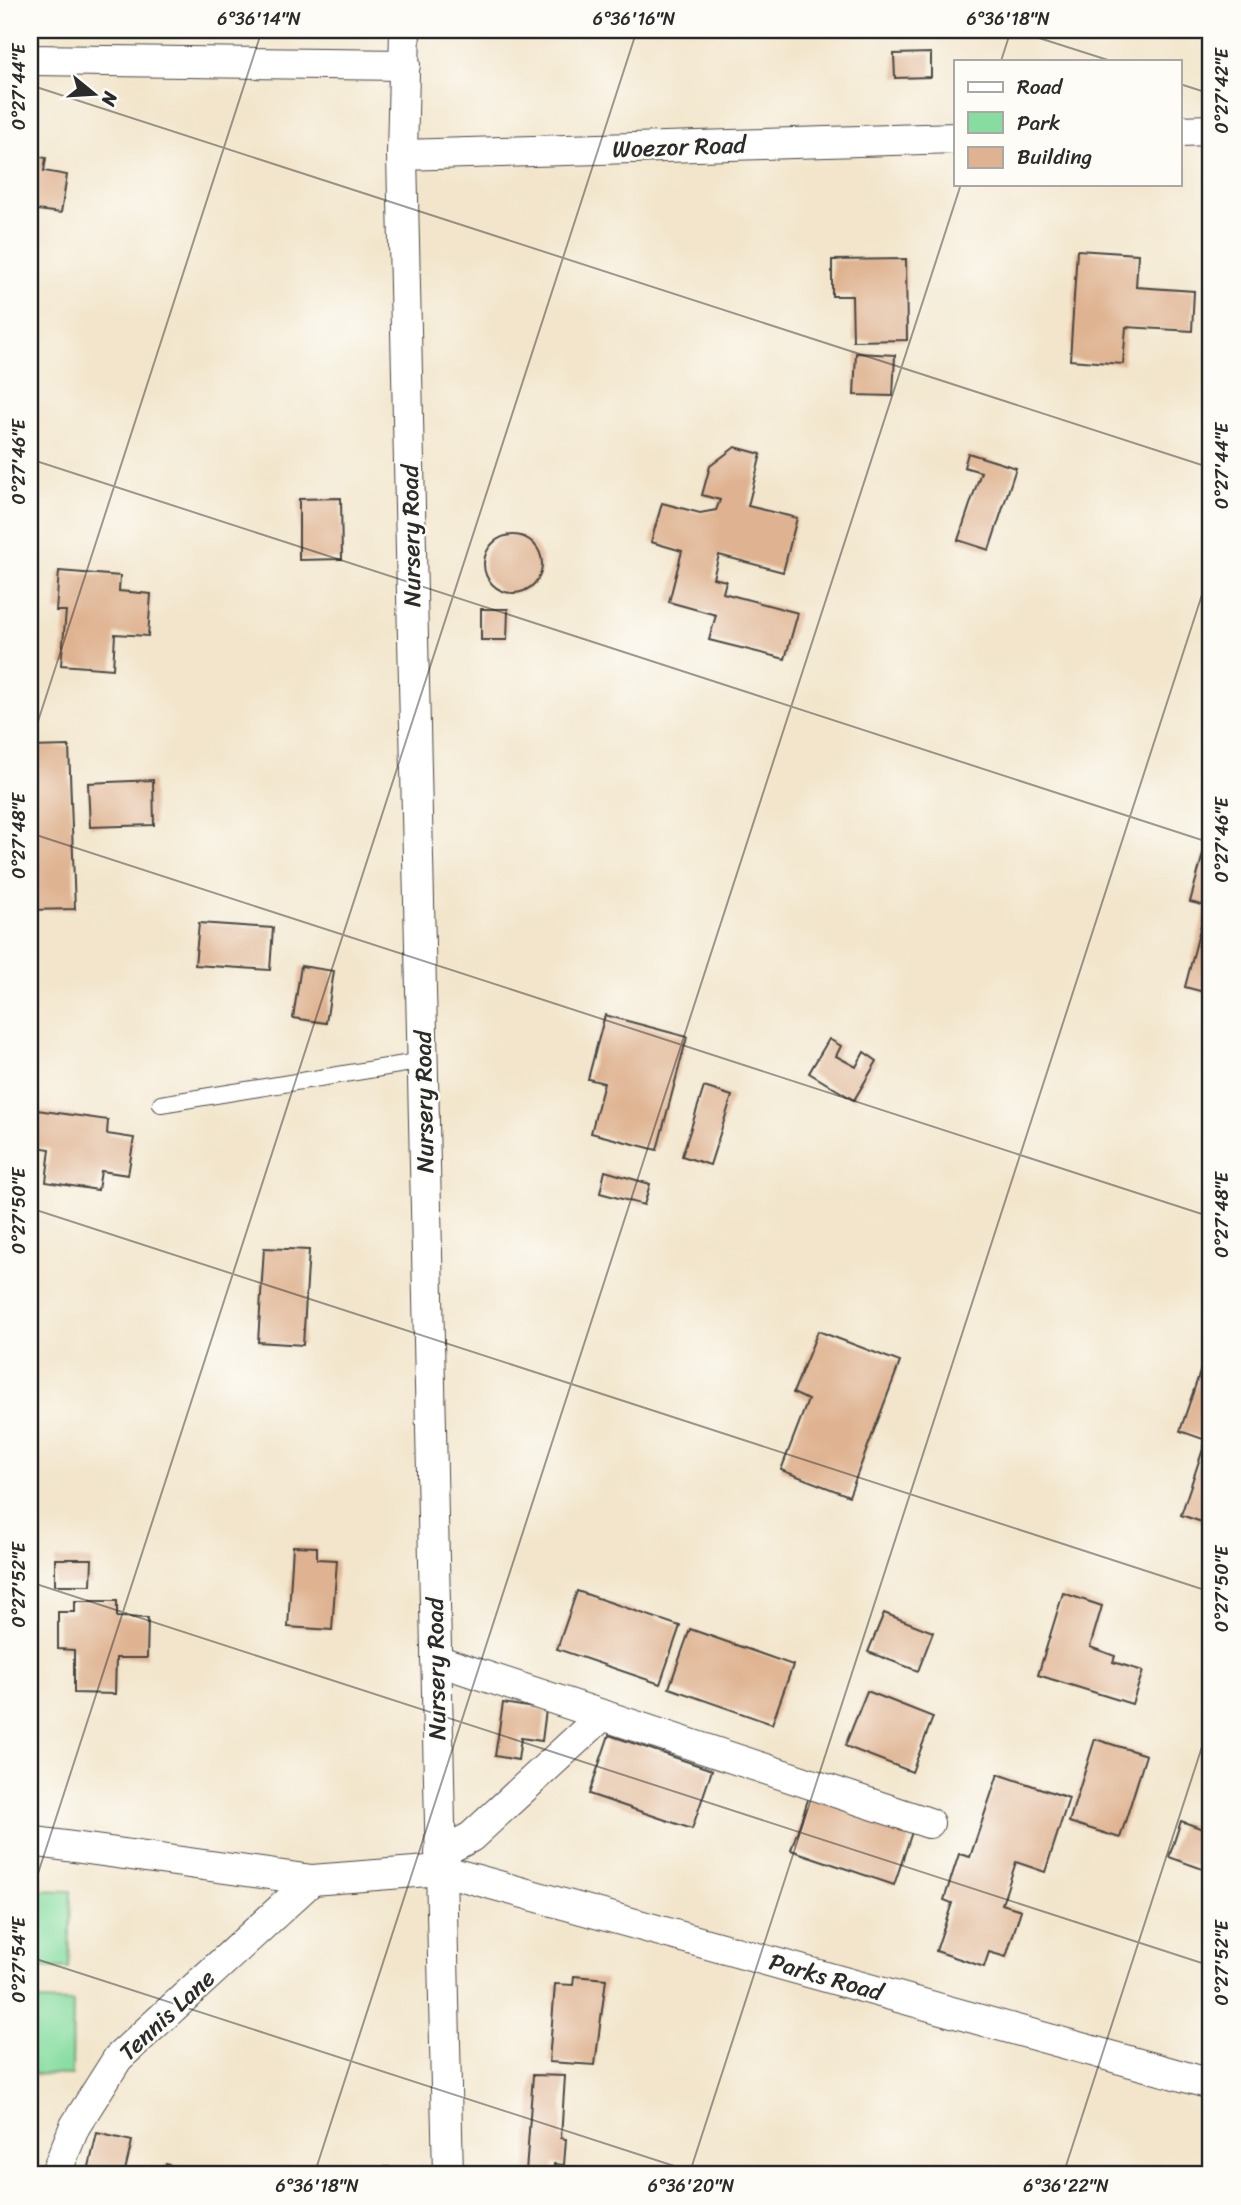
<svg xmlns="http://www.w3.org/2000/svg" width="1241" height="2205" font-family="Sriracha,sans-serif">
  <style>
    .green { fill: #87dda0; stroke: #598466; stroke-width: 2 }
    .building { fill: #dfb391 }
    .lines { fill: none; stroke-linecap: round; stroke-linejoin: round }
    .lane-casing { stroke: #494743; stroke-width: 18 }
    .street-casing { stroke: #494743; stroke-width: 32 }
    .lane { stroke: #fff; stroke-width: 16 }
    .street { stroke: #fff; stroke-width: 30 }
    .ticks { fill: none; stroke: #2b2b2b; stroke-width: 2; stroke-opacity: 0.45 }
    .labels { text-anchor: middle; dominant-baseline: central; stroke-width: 5; stroke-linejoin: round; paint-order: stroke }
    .street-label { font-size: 24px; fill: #2b2b2b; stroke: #fdfcf7 }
    .neatline { fill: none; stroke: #2b2b2b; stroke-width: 2.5 }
    .ticks-label { font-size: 18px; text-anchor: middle; fill: #2b2b2b }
  </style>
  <rect width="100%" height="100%" fill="#fdfcf7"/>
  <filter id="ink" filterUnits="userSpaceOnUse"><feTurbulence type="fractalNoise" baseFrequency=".0143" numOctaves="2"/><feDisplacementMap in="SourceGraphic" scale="14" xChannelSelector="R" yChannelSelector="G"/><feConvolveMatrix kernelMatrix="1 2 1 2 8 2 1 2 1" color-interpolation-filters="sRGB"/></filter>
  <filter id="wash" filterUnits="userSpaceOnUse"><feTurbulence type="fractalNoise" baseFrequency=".00686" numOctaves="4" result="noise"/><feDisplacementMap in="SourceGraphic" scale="28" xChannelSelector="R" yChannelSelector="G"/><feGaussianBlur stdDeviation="1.57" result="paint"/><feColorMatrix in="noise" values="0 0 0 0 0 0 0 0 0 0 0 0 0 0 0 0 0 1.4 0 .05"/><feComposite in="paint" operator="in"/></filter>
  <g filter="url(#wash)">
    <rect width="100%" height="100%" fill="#f2e5cb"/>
    <!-- green -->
    <g class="green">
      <polygon points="30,1890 71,1891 69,1968 30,1967"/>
      <polygon points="30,2001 73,2002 72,2075 30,2074"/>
    </g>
    <g id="blocks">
      <!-- building -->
      <g class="building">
        <polygon points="931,53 931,77 895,78 894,54"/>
        <polygon points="30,155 46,158 44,171 67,175 61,213 37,210 31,249"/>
        <polygon points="1077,250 1138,254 1136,287 1194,291 1192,331 1126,327 1123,364 1070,360"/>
        <polygon points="906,259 907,340 853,341 852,296 832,296 832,260"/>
        <polygon points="856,353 895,355 893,396 854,395"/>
        <polygon points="735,447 761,454 748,506 797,518 783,572 719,555 713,578 726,581 723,593 798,613 785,659 709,640 716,615 669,602 682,551 651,542 662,503 700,513 716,510 720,500 702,495 710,466"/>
        <polygon points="968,453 1016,468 989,550 958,540 981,472 964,467"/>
        <polygon points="341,498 342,559 299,560 299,499"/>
        <circle cx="513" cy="564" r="29"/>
        <polygon points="59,571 120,576 119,591 151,594 148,636 115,634 113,669 61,665 66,611 56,611"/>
        <polygon points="481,609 508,609 507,640 481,640"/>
        <polygon points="69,746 75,909 30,910 30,747"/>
        <polygon points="153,780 154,825 90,827 88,783"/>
        <polygon points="1203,854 1211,856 1211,994 1185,987 1206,906 1190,902"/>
        <polygon points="199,923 273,928 270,970 195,965"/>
        <polygon points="301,966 334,971 326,1023 293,1018"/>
        <polygon points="605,1015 687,1037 657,1150 591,1133 604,1083 588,1079"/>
        <polygon points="829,1039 841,1046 836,1056 856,1067 864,1052 877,1061 854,1100 809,1073"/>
        <polygon points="704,1087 732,1096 710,1165 682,1156"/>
        <polygon points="30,1109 108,1120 107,1134 134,1138 128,1175 101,1171 98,1190 46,1182 50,1149 30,1146"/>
        <polygon points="605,1171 650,1184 644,1205 600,1193"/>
        <polygon points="264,1248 309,1250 303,1345 258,1342"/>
        <polygon points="818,1331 900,1362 849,1496 781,1470 808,1400 793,1393"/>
        <polygon points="1204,1360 1211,1362 1211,1525 1181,1515 1206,1440 1180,1431"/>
        <polygon points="293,1546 317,1547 317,1559 337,1560 332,1630 288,1627"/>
        <polygon points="55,1559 92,1559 91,1585 55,1585"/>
        <polygon points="577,1591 680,1626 660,1684 557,1649"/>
        <polygon points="1063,1593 1102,1606 1090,1647 1115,1656 1113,1662 1143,1671 1132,1704 1038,1675"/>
        <polygon points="75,1601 117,1601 117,1617 148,1618 147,1658 116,1658 115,1694 74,1693 74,1650 58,1649 58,1612 75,1612"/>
        <polygon points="884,1613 933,1632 918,1671 868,1652"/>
        <polygon points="690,1629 793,1665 772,1724 669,1688"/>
        <polygon points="867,1691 933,1717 912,1772 845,1746"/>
        <polygon points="503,1703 546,1710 542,1741 521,1738 518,1760 495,1756"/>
        <polygon points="609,1735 712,1770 692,1829 589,1794"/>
        <polygon points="1095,1739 1146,1755 1120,1838 1069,1822"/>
        <polygon points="998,1774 1069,1798 1045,1872 1016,1862 1002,1904 1021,1910 1006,1957 989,1952 984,1967 936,1951 952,1903 944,1900 959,1854 970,1857"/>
        <polygon points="811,1791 914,1826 894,1885 791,1850"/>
        <polygon points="1181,1821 1211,1832 1211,1872 1169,1857"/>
        <polygon points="574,1976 606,1979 595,2065 549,2062 555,1984 573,1985"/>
        <polygon points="533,2075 565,2076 561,2138 566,2139 564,2165 554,2164 553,2174 526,2172"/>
        <polygon points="97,2133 132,2141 124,2175 87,2175"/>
        <polygon points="166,2164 192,2175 161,2175"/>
        <rect x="353" y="2167" width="36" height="8"/>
      </g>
    </g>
  </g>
  <g filter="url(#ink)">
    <use href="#blocks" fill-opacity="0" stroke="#494743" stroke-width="2"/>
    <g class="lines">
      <!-- lane casing -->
      <g class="lane-casing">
        <polyline id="lane" points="161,1104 423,1061"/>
      </g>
      <!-- street casing -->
      <g class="street-casing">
        <g id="street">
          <polyline points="405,30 402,155 448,2175"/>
          <polyline points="30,60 405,65"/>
          <polyline points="1180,131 1211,130"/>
          <polyline points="402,155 956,138"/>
          <polyline points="436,1660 929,1823"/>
          <polyline points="30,1841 312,1880 441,1870 1211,2084"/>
          <polyline points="440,1853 471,1837 603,1715"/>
          <polyline points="55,2175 75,2126 118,2058 312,1880"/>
        </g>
      </g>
      <!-- lane -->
      <use href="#lane" class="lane"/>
      <!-- street -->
      <use href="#street" class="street"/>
    </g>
  </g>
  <!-- ticks -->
  <path class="ticks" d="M1014,30L1111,61M1001,61L1011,30M1180,84L1211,94M30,85L1211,468M30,459L1211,843M30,746L262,30M30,833L1211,1217M30,1208L1211,1592M30,1582L1211,1966M30,1898L637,30M30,1957L702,2175M314,2175L961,184M689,2175L1211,567M1063,2175L1211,1719"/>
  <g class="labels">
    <!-- street labels -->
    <g class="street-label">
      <text transform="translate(679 147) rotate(-2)">Woezor Road</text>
      <text transform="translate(411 536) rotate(-91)">Nursery Road</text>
      <text transform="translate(424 1102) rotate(-91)">Nursery Road</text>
      <text transform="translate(436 1669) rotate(-91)">Nursery Road</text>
      <text transform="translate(826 1977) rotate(16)">Parks Road</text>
      <text transform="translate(167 2015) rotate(-43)">Tennis Lane</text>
    </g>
  </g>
  <!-- margin -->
  <rect width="1241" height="2205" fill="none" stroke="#fdfcf7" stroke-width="77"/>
  <!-- legend -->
  <rect x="954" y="60" width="228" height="126" fill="#fdfcf7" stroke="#a9a8a5" stroke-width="2"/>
  <rect x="968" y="82" width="35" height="10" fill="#ffffff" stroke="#a9a8a5" stroke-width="2"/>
  <text x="1017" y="94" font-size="21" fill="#2b2b2b">Road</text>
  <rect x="968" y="112" width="35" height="21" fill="#87dda0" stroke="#a9a8a5" stroke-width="2"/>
  <text x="1017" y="130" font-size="21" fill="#2b2b2b">Park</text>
  <rect x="968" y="147" width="35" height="21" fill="#dfb391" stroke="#a9a8a5" stroke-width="2"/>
  <text x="1017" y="164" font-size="21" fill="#2b2b2b">Building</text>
  <!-- north arrow -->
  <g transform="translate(94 94) rotate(108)" stroke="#fdfcf7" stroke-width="5" paint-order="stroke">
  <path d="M0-5L12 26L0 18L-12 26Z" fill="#2b2b2b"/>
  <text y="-10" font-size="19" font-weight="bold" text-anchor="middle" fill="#2b2b2b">N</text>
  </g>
  <rect x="38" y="38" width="1164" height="2128" class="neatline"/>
  <g class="ticks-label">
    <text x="259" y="25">6°36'14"N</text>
    <text x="634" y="25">6°36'16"N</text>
    <text x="1008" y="25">6°36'18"N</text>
    <text transform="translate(19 87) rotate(-90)" y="6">0°27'44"E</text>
    <text transform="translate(1222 91) rotate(-90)" y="6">0°27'42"E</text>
    <text transform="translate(19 462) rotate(-90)" y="6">0°27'46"E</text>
    <text transform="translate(1222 466) rotate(-90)" y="6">0°27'44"E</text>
    <text transform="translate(19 836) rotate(-90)" y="6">0°27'48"E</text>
    <text transform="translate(1222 840) rotate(-90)" y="6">0°27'46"E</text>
    <text transform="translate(19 1211) rotate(-90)" y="6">0°27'50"E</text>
    <text transform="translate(1222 1215) rotate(-90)" y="6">0°27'48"E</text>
    <text transform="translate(19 1585) rotate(-90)" y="6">0°27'52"E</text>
    <text transform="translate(1222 1589) rotate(-90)" y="6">0°27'50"E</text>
    <text transform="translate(19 1960) rotate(-90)" y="6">0°27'54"E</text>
    <text transform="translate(1222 1963) rotate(-90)" y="6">0°27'52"E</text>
    <text x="317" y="2192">6°36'18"N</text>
    <text x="691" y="2192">6°36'20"N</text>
    <text x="1066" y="2192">6°36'22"N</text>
  </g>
</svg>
